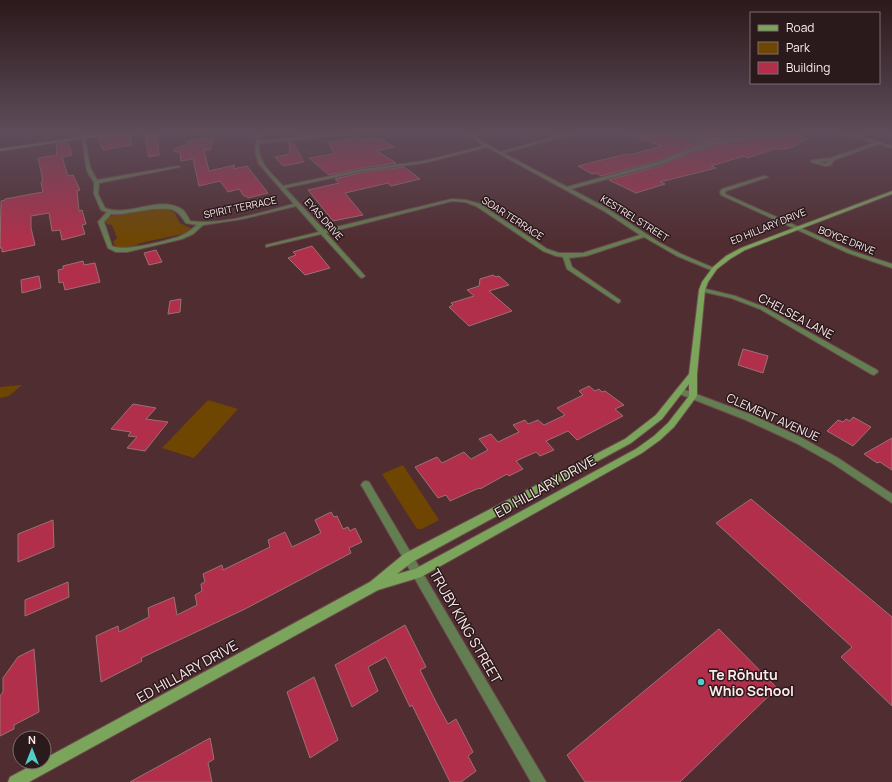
<svg xmlns="http://www.w3.org/2000/svg" width="892" height="782" font-family="Manrope,sans-serif">
  <style>
    .green { fill: #6e4601 }
    .building { fill: #b12f4b; stroke: #9a7175 }
    .lines { fill: none; stroke-linecap: round; stroke-linejoin: round }
    .street-casing { stroke: #6c4b4f; stroke-width: 2 }
    .secondary-casing { stroke: #6c4b4f; stroke-width: 2 }
    .street { fill: #637e50; fill-rule: evenodd }
    .secondary { fill: #7ba55b; fill-rule: evenodd }
    .poi-dot { fill: #53cdca; stroke: #2b1a1c; stroke-width: 1.5 }
    .labels { text-anchor: middle; dominant-baseline: central; stroke-width: 3; stroke-linejoin: round; paint-order: stroke }
    .far-street-label { font-size: 10px; fill: #fde9eb; stroke: #2b1a1c }
    .street-label { font-size: 12px; fill: #fde9eb; stroke: #2b1a1c }
    .near-street-label { font-size: 14px; fill: #fde9eb; stroke: #2b1a1c }
    .near-poi-label { font-size: 14px; font-weight: bold; fill: #fde9eb; stroke: #2b1a1c; text-anchor: start }
  </style>
  <rect width="100%" height="100%" fill="#502d31"/>
  <!-- green -->
  <g class="green">
    <path d="M149,209H166L174,212L180,223L192,229L187,233L140,243C133,248 124,249 116,247L113,242L117,238L112,225L107,224L105,219L113,215Z"/>
    <polygon points="22,385 9,396 0,398 0,387"/>
    <polygon points="208,400 238,409 194,458 162,448"/>
    <polygon points="403,465 439,520 422,529 418,529 415,526 382,474"/>
  </g>
  <!-- building -->
  <g class="building">
    <polygon points="127,132 130,132 131,145 103,150 98,138"/>
    <polygon points="628,132 671,132 701,144 661,160 601,176 596,173 592,174 578,166 626,154 629,155 662,146 628,134"/>
    <polygon points="683,132 756,132 710,141"/>
    <polygon points="768,132 770,140 785,132 808,138 795,146 785,149 774,149 748,158 744,156 711,166 716,168 660,182 665,184 636,193 609,180 665,164 688,154 711,146 750,139"/>
    <polygon points="157,134 159,155 149,157 145,136"/>
    <polygon points="214,137 210,150 204,150 209,171 235,165 233,169 247,166 268,193 248,198 246,196 244,196 239,189 228,192 220,181 199,186 193,159 181,161 180,152 175,152 174,149 187,144 188,141"/>
    <polygon points="359,138 361,140 376,138 378,140 382,139 394,147 377,151 396,163 364,168 329,175 309,158 334,154 328,142"/>
    <polygon points="68,142 72,155 62,157 68,176 73,175 80,190 77,191 79,211 82,210 86,224 82,225 85,234 62,240 60,230 52,231 49,213 31,216 31,228 35,245 2,252 2,248 0,248 1,201 5,200 5,199 43,192 41,182 43,181 38,158 57,155 56,144"/>
    <polygon points="289,142 293,142 304,162 283,166 275,157 290,154"/>
    <polygon points="403,167 410,171 420,179 391,186 388,183 345,193 363,215 333,221 308,190 339,183 335,179 364,172"/>
    <polygon points="312,246 330,268 305,275 288,258 296,255 293,252"/>
    <polygon points="156,250 162,262 149,265 144,253"/>
    <polygon points="83,261 84,265 95,263 100,282 65,290 63,282 59,283 58,270 63,269 63,266"/>
    <polygon points="493,275 496,277 499,276 509,285 489,291 512,311 469,326 449,307 453,305 451,303 474,296 467,290 479,286 480,279"/>
    <polygon points="39,276 41,288 22,293 21,280"/>
    <polygon points="181,299 180,312 168,314 170,301"/>
    <polygon points="743,349 768,356 763,373 738,365"/>
    <polygon points="589,386 595,391 599,389 602,392 605,391 624,405 615,409 623,416 577,440 568,431 546,441 554,450 540,456 536,452 516,461 523,469 509,476 507,474 480,489 479,488 450,501 446,495 438,498 415,467 437,457 442,463 464,452 471,459 488,450 479,439 491,434 498,442 519,432 513,425 525,420 528,424 538,420 544,425 565,415 557,408 583,395 579,391"/>
    <polygon points="133,404 156,408 146,419 168,422 145,451 127,448 137,437 128,436 131,432 111,429"/>
    <polygon points="853,417 871,427 853,446 827,431 838,420 843,422 846,419 850,421"/>
    <polygon points="892,438 892,470 880,462 877,463 864,454"/>
    <polygon points="751,499 892,617 892,706 841,657 852,647 716,523"/>
    <polygon points="331,512 334,517 337,516 343,529 348,527 350,531 355,528 362,542 349,548 351,553 245,609 141,658 142,661 101,682 96,636 118,626 119,632 149,617 148,608 174,597 177,615 197,605 195,595 202,591 201,584 205,582 203,574 222,565 223,570 270,547 268,540 285,532 292,547 321,533 315,520"/>
    <polygon points="53,520 54,547 18,562 18,534"/>
    <polygon points="68,582 69,597 25,616 25,600"/>
    <polygon points="405,625 426,667 420,670 436,702 448,724 456,719 473,752 468,756 476,771 461,782 450,782 412,705 410,707 386,657 368,667 378,691 352,707 335,665"/>
    <polygon points="719,629 777,688 680,782 585,782 567,755"/>
    <polygon points="34,649 39,712 14,725 14,729 0,736 0,696 3,692 3,678 18,657"/>
    <polygon points="314,677 338,740 310,758 287,692"/>
    <polygon points="210,738 214,759 208,763 212,782 130,782"/>
  </g>
  <g class="lines">
    <!-- street casing -->
    <g class="street-casing">
      <g id="street">
        <path d="M259,132H263L259,141L348,132H362L298,140L259,143C257,162 271,173 283,186L364,169L424,161L484,146L463,132H468L500,152L572,132H579L503,153L567,187L661,161L685,151L706,144L672,132H678L710,143L749,136L761,132H767L750,138L711,145L687,153L665,163L571,189L608,209L660,243L681,254L716,269L713,271L711,270L677,256L644,237L586,256L569,258L572,267L620,300V302L618,303L567,269L563,257L556,256L543,251L476,206L465,202L452,201L326,233L364,275L365,276L362,278L360,277L321,234L266,247V245L319,232L296,206L242,219L203,225L193,234L182,239L127,252H116L108,248L98,222L107,212L101,210L94,194V182L88,173L86,167L82,136L85,137L90,167L97,180L178,166L180,167L99,183L98,194L105,208C128,218 160,194 183,210C186,213 188,217 190,221C224,226 261,212 294,204L259,164C254,153 254,143 259,132ZM487,147L604,211L640,235L583,253H559L547,249L480,204L466,200L452,199L324,230L285,188L364,171L424,163ZM152,209C171,209 175,206 186,223L197,225C191,230 186,234 178,237C165,241 124,252 112,246L104,222L111,214H121Z"/>
        <path d="M839,132H846L892,146V148L878,144L834,160L831,165L826,166L811,162V161L813,160L831,158L874,143ZM829,161L826,164L819,162Z"/>
        <polygon points="764,176 768,177 726,191 725,194 852,251 892,264 892,268 848,253 721,195 720,192 722,189"/>
        <polygon points="702,288 735,296 764,307 877,370 878,372 874,375 871,374 760,309 731,298 700,291 699,290"/>
        <polygon points="680,388 752,415 802,438 838,458 892,494 892,503 832,463 796,443 746,420 677,393 676,391 677,389"/>
        <polygon points="366,481 369,482 546,782 531,782 363,488 361,485 363,482"/>
      </g>
    </g>
    <!-- secondary casing -->
    <g class="secondary-casing">
      <g id="secondary">
        <polygon points="115,132 126,132 0,151 0,149"/>
        <path d="M892,191V194L745,250L730,259L717,269L708,282L705,290L697,374V396L674,427L660,440L642,453L421,577L378,590L29,782H8L10,777L38,762H44V759L370,582L404,554L625,439L656,415L689,374L699,290L702,282L713,267L726,256L741,248ZM689,384V396L668,423L654,436L636,449L415,569L397,574L412,562L631,443L662,419Z"/>
      </g>
    </g>
    <!-- street -->
    <use href="#street" class="street"/>
    <!-- secondary -->
    <use href="#secondary" class="secondary"/>
  </g>
  <!-- sky -->
  <linearGradient id="sky" x2="0" y2="1"><stop stop-color="#2c191b"/><stop offset="0.55" stop-color="#5e4c5a"/><stop offset="1" stop-color="#5e4c5a" stop-opacity="0"/></linearGradient>
  <rect width="892" height="242" fill="url(#sky)"/>
  <!-- markers -->
  <circle class="poi-dot" cx="701" cy="682" r="4"/>
  <g class="labels">
    <!-- far-street labels -->
    <g class="far-street-label">
      <text transform="translate(240 207) rotate(-12)">SPIRIT TERRACE</text>
      <text transform="translate(513 218) rotate(33)">SOAR TERRACE</text>
      <text transform="translate(635 218) rotate(32)">KESTREL STREET</text>
      <text transform="translate(324 219) rotate(48)">EYAS DRIVE</text>
      <text transform="translate(768 226) rotate(-22)">ED HILLARY DRIVE</text>
      <text transform="translate(847 240) rotate(22)">BOYCE DRIVE</text>
    </g>
    <!-- street labels -->
    <g class="street-label">
      <text transform="translate(796 316) rotate(28)">CHELSEA LANE</text>
      <text transform="translate(773 417) rotate(24)">CLEMENT AVENUE</text>
    </g>
    <!-- near-street labels -->
    <g class="near-street-label">
      <text transform="translate(545 486) rotate(-29)">ED HILLARY DRIVE</text>
      <text transform="translate(466 626) rotate(60)">TRUBY KING STREET</text>
      <text transform="translate(187 671) rotate(-29)">ED HILLARY DRIVE</text>
    </g>
    <!-- near-poi labels -->
    <g class="near-poi-label">
      <text x="709" y="674">Te Rōhutu<tspan x="709" dy="16">Whio School</tspan></text>
    </g>
  </g>
  <!-- legend -->
  <rect x="750" y="12" width="130" height="72" fill="#2b1a1c" stroke="#7f6d6f"/>
  <rect x="758" y="25" width="20" height="6" fill="#7ba55b" stroke="#7f6d6f"/>
  <text x="786" y="32" font-size="12" fill="#fde9eb">Road</text>
  <rect x="758" y="42" width="20" height="12" fill="#6e4601" stroke="#7f6d6f"/>
  <text x="786" y="52" font-size="12" fill="#fde9eb">Park</text>
  <rect x="758" y="62" width="20" height="12" fill="#b12f4b" stroke="#7f6d6f"/>
  <text x="786" y="72" font-size="12" fill="#fde9eb">Building</text>
  <!-- north arrow -->
  <g transform="translate(32 750)"><circle r="19" fill="#2b1a1c" stroke="#7f6d6f"/>
  <path d="M0-3L7 15L0 10L-7 15Z" fill="#53cdca"/>
  <text y="-6" font-size="11" font-weight="bold" text-anchor="middle" fill="#fde9eb">N</text>
  </g>
</svg>
